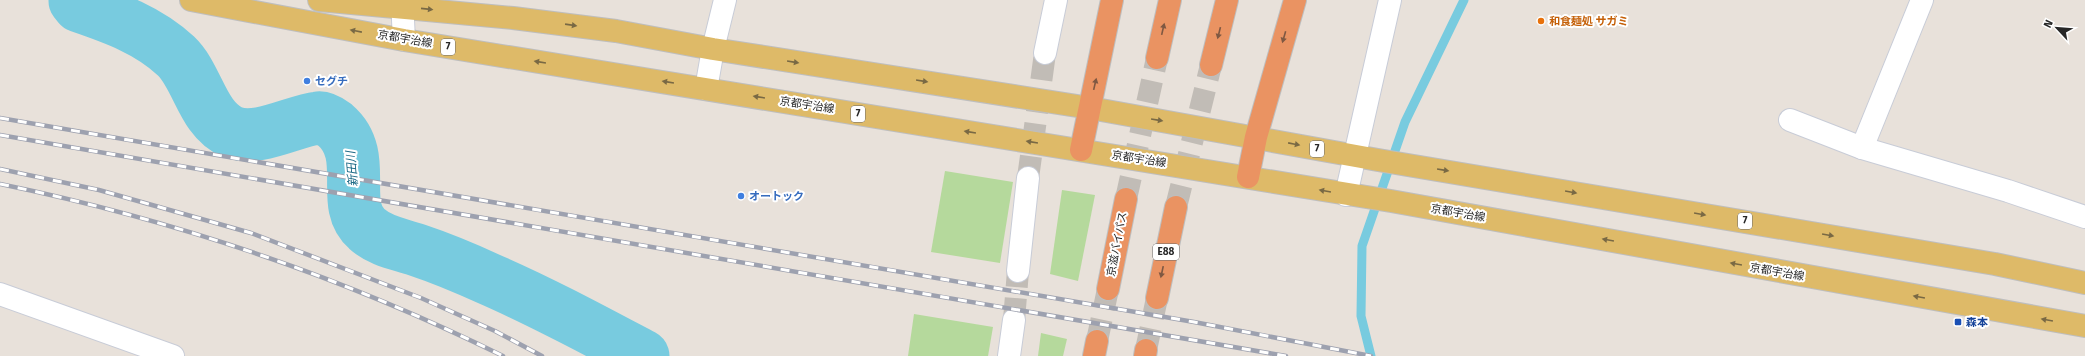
<svg xmlns="http://www.w3.org/2000/svg" width="2085" height="356" font-family="'Fira Sans','Noto Sans JP',sans-serif">
  <style>
    .green { fill: #b5d99c }
    .lines { fill: none; stroke-linecap: round; stroke-linejoin: round }
    .stream { stroke: #78cbdf; stroke-width: 9 }
    .river { stroke: #78cbdf; stroke-width: 53 }
    .tertiary-tunnel { stroke: #c1bcb6; stroke-width: 22; stroke-dasharray: 22 11; stroke-linecap: butt }
    .motorway-tunnel { stroke: #c1bcb6; stroke-width: 22; stroke-dasharray: 22 11; stroke-linecap: butt }
    .minor-casing { stroke: #c8ccd7; stroke-width: 24 }
    .tertiary-casing { stroke: #c8ccd7; stroke-width: 24 }
    .primary-casing { stroke: #bebebe; stroke-width: 24 }
    .motorway-casing { stroke: #bebebe; stroke-width: 24 }
    .minor { stroke: #fff; stroke-width: 22 }
    .tertiary { stroke: #fff; stroke-width: 22 }
    .primary { stroke: #deba68; stroke-width: 22 }
    .motorway { stroke: #ea9362; stroke-width: 22 }
    .rail-casing { stroke: #9da1af; stroke-width: 4.5 }
    .rail { stroke: #fff; stroke-width: 3; stroke-dasharray: 9; stroke-linecap: butt }
    .oneway { fill: #796944 }
    .oneway2 { fill: #7f5842 }
    .food-dot { fill: #e8710a; stroke: #fff; stroke-width: 1.5 }
    .shop-dot { fill: #3f7fe0; stroke: #fff; stroke-width: 1.5 }
    .transit-dot { fill: #1a4fb4; stroke: #fff; stroke-width: 1.5 }
    .labels { text-anchor: middle; dominant-baseline: central; stroke-width: 4; stroke-linejoin: round; paint-order: stroke }
    .shield { fill: #fff; stroke: #686868; stroke-width: 1 }
    .shield-label { font-size: 10px; font-weight: bold; fill: #272727 }
    .food-label { font-size: 11px; font-weight: bold; fill: #c56008; stroke: #fff; text-anchor: start }
    .street-label { font-size: 11px; fill: #272727; stroke: #fff }
    .shop-label { font-size: 11px; font-weight: bold; fill: #366cbe; stroke: #fff; text-anchor: start }
    .transit-label { font-size: 11px; font-weight: bold; fill: #164399; stroke: #fff; text-anchor: start }
    .water-label { font-size: 12px; font-style: italic; fill: #1c6985; stroke: #fff }
  </style>
  <rect width="100%" height="100%" fill="#e8e1da"/>
  <!-- green -->
  <g class="green">
    <polygon points="945,171 1013,182 1000,263 931,252"/>
    <polygon points="1062,190 1095,195 1078,281 1050,274"/>
    <polygon points="914,314 993,327 988,356 908,356"/>
    <polygon points="1041,333 1067,339 1063,356 1038,356"/>
  </g>
  <g class="lines">
    <!-- stream -->
    <polyline class="stream" points="1371,356 1361,316 1362,246 1405,122 1464,0"/>
    <!-- river -->
    <path class="river" d="M75,1L79,6C114,18 148,30 176,56C198,77 202,119 232,132C258,142 293,121 318,118C323,117 331,122 335,125C371,156 338,204 367,229C381,242 400,244 417,250C441,258 465,268 489,279C542,302 592,329 643,356"/>
    <!-- tertiary-tunnel -->
    <g class="tertiary-tunnel">
      <polyline points="1028,178 1045,53"/>
      <polyline points="1014,320 1018,271"/>
    </g>
    <!-- motorway-tunnel -->
    <g class="motorway-tunnel">
      <polyline points="1126,199 1157,58"/>
      <polyline points="1176,207 1211,65"/>
      <polyline points="1097,341 1108,289"/>
      <polyline points="1146,350 1157,298"/>
    </g>
    <!-- minor casing -->
    <g class="minor-casing">
      <g id="minor">
        <polyline points="402,0 404,40"/>
        <polyline points="1790,120 1862,148 2008,191 2085,217"/>
        <polyline points="1862,148 1922,0"/>
        <polyline points="1346,195 1390,0"/>
        <polyline points="0,294 173,356"/>
      </g>
    </g>
    <!-- tertiary casing -->
    <g class="tertiary-casing">
      <g id="tertiary">
        <polyline points="1045,53 1056,0"/>
        <polyline points="706,89 713,49 725,0"/>
        <polyline points="1018,271 1028,178"/>
        <polyline points="1009,356 1014,320"/>
      </g>
    </g>
    <!-- primary casing -->
    <g class="primary-casing">
      <g id="primary">
        <polyline points="191,0 404,40 1391,201 2085,326"/>
        <polyline points="319,0 513,18 616,31 713,49 1090,108 1378,160 1995,264 2085,283"/>
      </g>
    </g>
    <!-- motorway casing -->
    <g class="motorway-casing">
      <g id="motorway">
        <polyline points="1157,58 1170,0"/>
        <polyline points="1211,65 1227,0"/>
        <polyline points="1081,150 1112,0"/>
        <polyline points="1248,177 1256,137 1295,0"/>
        <polyline points="1108,289 1126,199"/>
        <polyline points="1157,298 1176,207"/>
        <polyline points="1094,356 1097,341"/>
        <polyline points="1145,356 1146,350"/>
      </g>
    </g>
    <!-- minor -->
    <use href="#minor" class="minor"/>
    <!-- tertiary -->
    <use href="#tertiary" class="tertiary"/>
    <!-- primary -->
    <use href="#primary" class="primary"/>
    <!-- motorway -->
    <use href="#motorway" class="motorway"/>
    <!-- rail casing -->
    <g class="rail-casing">
      <g id="rail">
        <polyline points="0,118 1194,322 1371,356"/>
        <polyline points="0,135 1286,356"/>
        <polyline points="0,169 99,190 251,233 421,298 495,331 542,356"/>
        <path d="M0,184C175,220 343,277 503,356"/>
      </g>
    </g>
    <!-- rail -->
    <use href="#rail" class="rail"/>
  </g>
  <!-- one-way arrows -->
  <defs><path id="oneway-solid" d="M-6-.8H1V-3.2L6.5 0L1 3.2V.8H-6Z"/></defs>
  <g class="oneway">
    <use href="#oneway-solid" transform="translate(427 9) rotate(6)"/>
    <use href="#oneway-solid" transform="translate(571 25) rotate(8)"/>
    <use href="#oneway-solid" transform="translate(356 31) rotate(-169)"/>
    <use href="#oneway-solid" transform="translate(540 62) rotate(-171)"/>
    <use href="#oneway-solid" transform="translate(793 62) rotate(9)"/>
    <use href="#oneway-solid" transform="translate(922 81) rotate(9)"/>
    <use href="#oneway-solid" transform="translate(668 82) rotate(-171)"/>
    <use href="#oneway-solid" transform="translate(759 97) rotate(-171)"/>
    <use href="#oneway-solid" transform="translate(1157 120) rotate(9)"/>
    <use href="#oneway-solid" transform="translate(970 132) rotate(-171)"/>
    <use href="#oneway-solid" transform="translate(1032 142) rotate(-171)"/>
    <use href="#oneway-solid" transform="translate(1294 144) rotate(11)"/>
    <use href="#oneway-solid" transform="translate(1443 170) rotate(9)"/>
    <use href="#oneway-solid" transform="translate(1325 191) rotate(-170)"/>
    <use href="#oneway-solid" transform="translate(1571 192) rotate(10)"/>
    <use href="#oneway-solid" transform="translate(1700 214) rotate(10)"/>
    <use href="#oneway-solid" transform="translate(1828 235) rotate(10)"/>
    <use href="#oneway-solid" transform="translate(1608 240) rotate(-170)"/>
    <use href="#oneway-solid" transform="translate(1736 264) rotate(-170)"/>
    <use href="#oneway-solid" transform="translate(1919 297) rotate(-170)"/>
    <use href="#oneway-solid" transform="translate(2047 320) rotate(-170)"/>
  </g>
  <g class="oneway2">
    <use href="#oneway-solid" transform="translate(1163 29) rotate(-77)"/>
    <use href="#oneway-solid" transform="translate(1219 33) rotate(104)"/>
    <use href="#oneway-solid" transform="translate(1284 37) rotate(106)"/>
    <use href="#oneway-solid" transform="translate(1095 84) rotate(-77)"/>
    <use href="#oneway-solid" transform="translate(1162 272) rotate(102)"/>
  </g>
  <!-- markers -->
  <circle class="food-dot" cx="1541" cy="21" r="4"/>
  <g class="shop-dot">
    <circle cx="307" cy="81" r="4"/>
    <circle cx="741" cy="196" r="4"/>
  </g>
  <rect class="transit-dot" x="1954" y="318" width="8" height="8" rx="2"/>
  <g class="labels">
    <!-- shield labels -->
    <g class="shield">
      <rect x="441" y="39" width="14" height="16" rx="3"/>
      <rect x="851" y="106" width="14" height="16" rx="3"/>
      <rect x="1310" y="141" width="14" height="16" rx="3"/>
      <rect x="1738" y="213" width="14" height="16" rx="3"/>
      <rect x="1153" y="244" width="26" height="16" rx="3"/>
    </g>
    <g class="shield-label">
      <text x="448" y="47">7</text>
      <text x="858" y="114">7</text>
      <text x="1317" y="149">7</text>
      <text x="1745" y="221">7</text>
      <text x="1166" y="252">E88</text>
    </g>
    <!-- food labels -->
    <g class="food-label">
      <text x="1549" y="21">和食麺処 サガミ</text>
    </g>
    <!-- street labels -->
    <g class="street-label">
      <text transform="translate(405 39) rotate(10)">京都宇治線</text>
      <text transform="translate(807 105) rotate(9)">京都宇治線</text>
      <text transform="translate(1139 159) rotate(9)">京都宇治線</text>
      <text transform="translate(1458 213) rotate(10)">京都宇治線</text>
      <text transform="translate(1117 244) rotate(-79)">京滋バイパス</text>
      <text transform="translate(1777 272) rotate(10)">京都宇治線</text>
    </g>
    <!-- shop labels -->
    <g class="shop-label">
      <text x="315" y="81">セグチ</text>
      <text x="749" y="196">オートック</text>
    </g>
    <!-- transit labels -->
    <g class="transit-label">
      <text x="1966" y="322">森本</text>
    </g>
    <!-- water labels -->
    <g class="water-label">
      <text transform="translate(352 169) rotate(-95)">新田川</text>
    </g>
  </g>
  <!-- north arrow -->
  <g transform="translate(2057 28) rotate(296)" stroke="#ffffff" stroke-width="3" paint-order="stroke">
  <path d="M0-3L7 15L0 10L-7 15Z" fill="#272727"/>
  <text y="-6" font-size="11" font-weight="bold" text-anchor="middle" fill="#272727">N</text>
  </g>
</svg>
